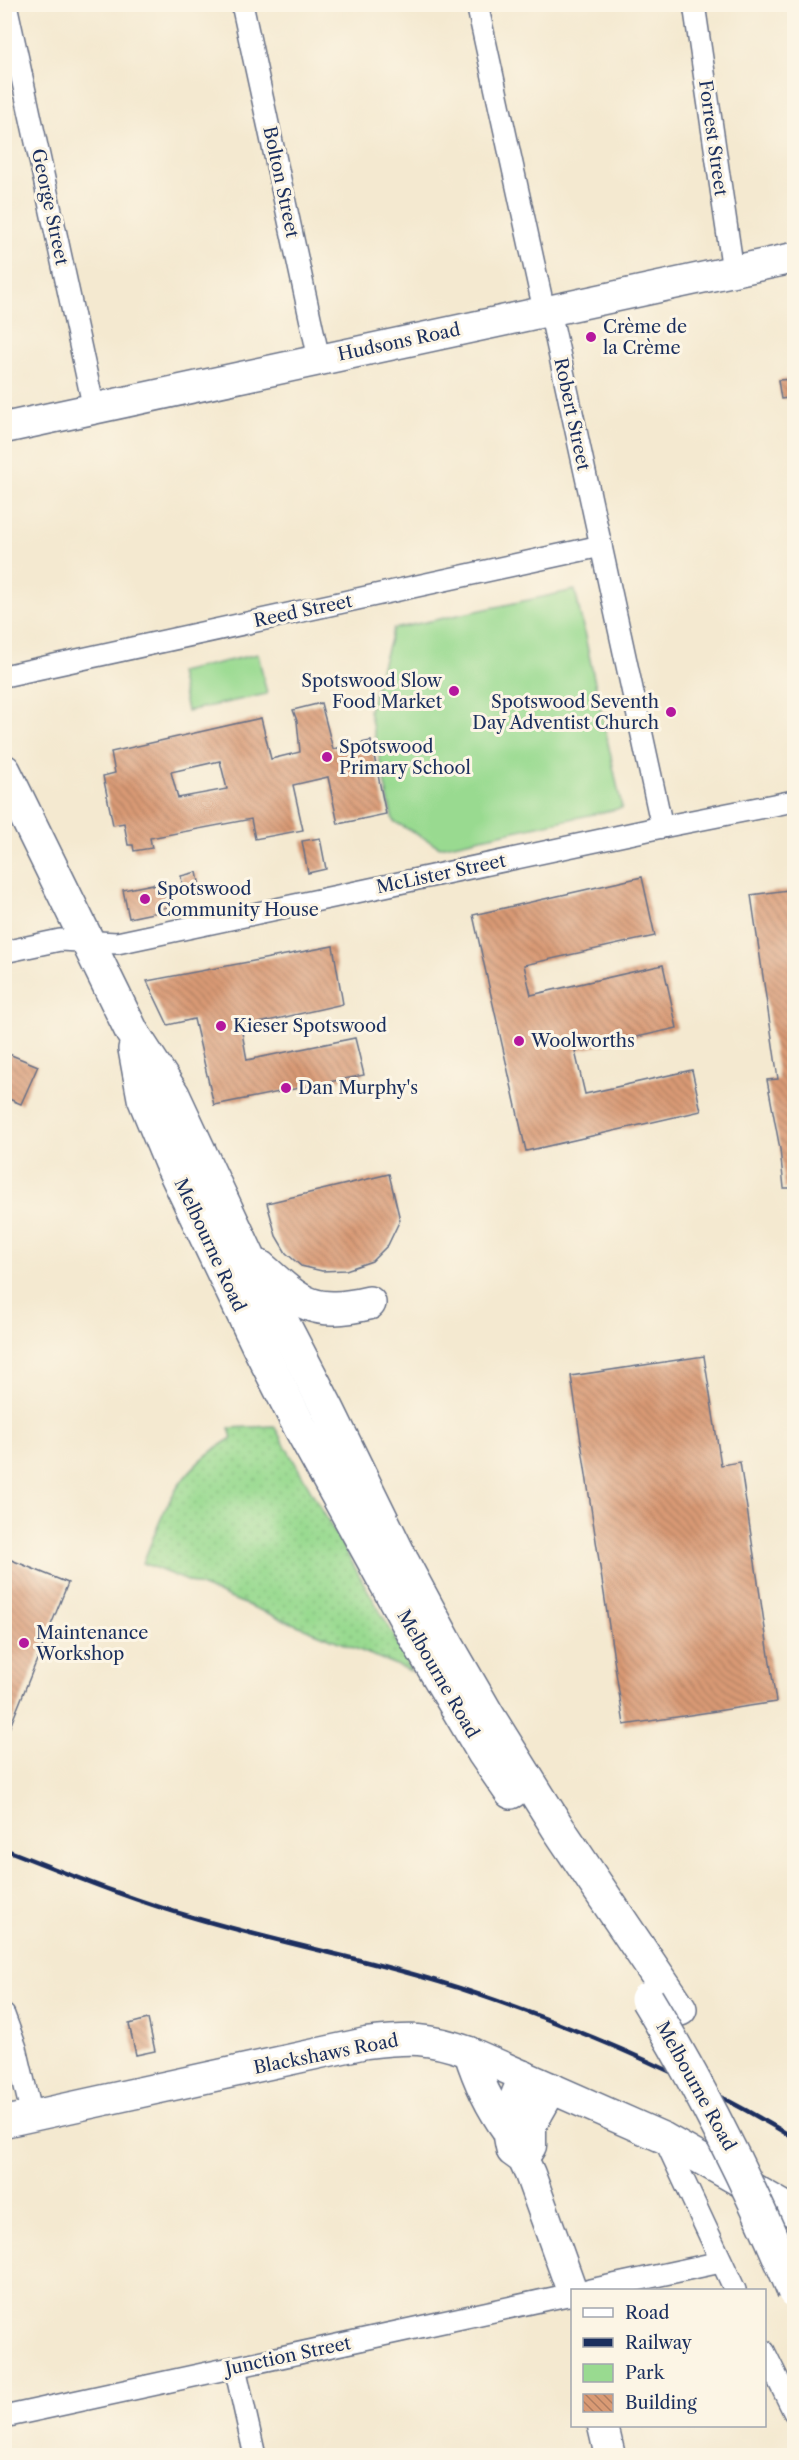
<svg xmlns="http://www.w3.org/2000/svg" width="799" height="2460" font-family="'Libre Caslon Text',serif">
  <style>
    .grass { fill: url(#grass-dots); stroke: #5a8477; stroke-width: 1.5 }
    .park { fill: #99da90; stroke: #5a8477; stroke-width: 1.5 }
    .building { fill: url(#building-back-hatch); fill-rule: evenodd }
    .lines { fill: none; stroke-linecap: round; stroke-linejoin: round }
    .street-casing { stroke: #677086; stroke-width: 24 }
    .secondary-casing { stroke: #677086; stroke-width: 33 }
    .primary-casing { stroke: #677086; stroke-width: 36 }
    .street { stroke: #fff; stroke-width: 21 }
    .secondary { stroke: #fff; stroke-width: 30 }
    .primary { stroke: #fff; stroke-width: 33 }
    .rail { stroke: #1b2f5e; stroke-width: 4.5 }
    .primary-bridge-casing { stroke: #677086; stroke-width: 36; stroke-linecap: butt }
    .primary-bridge { stroke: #fff; stroke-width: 33 }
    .poi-dot { fill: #b5179e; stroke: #fcf5e5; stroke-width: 2 }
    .labels { text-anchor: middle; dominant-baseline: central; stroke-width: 6; stroke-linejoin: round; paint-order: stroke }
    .street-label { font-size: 18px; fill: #1b2f5e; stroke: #fcf5e5 }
    .poi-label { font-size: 18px; fill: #1b2f5e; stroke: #fcf5e5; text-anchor: start }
  </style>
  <defs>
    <pattern id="grass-dots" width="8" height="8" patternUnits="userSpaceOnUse" patternTransform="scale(1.5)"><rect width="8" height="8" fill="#99da90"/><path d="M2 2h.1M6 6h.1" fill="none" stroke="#83bb7f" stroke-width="1.8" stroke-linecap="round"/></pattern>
    <pattern id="building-back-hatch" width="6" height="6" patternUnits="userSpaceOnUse" patternTransform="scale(1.5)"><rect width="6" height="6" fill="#d99a74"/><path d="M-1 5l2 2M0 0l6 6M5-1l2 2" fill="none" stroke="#af7e62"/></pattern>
  </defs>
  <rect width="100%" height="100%" fill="#fcf5e5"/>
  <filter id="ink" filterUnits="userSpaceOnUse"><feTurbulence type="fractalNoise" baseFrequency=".0167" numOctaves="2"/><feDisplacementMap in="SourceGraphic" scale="12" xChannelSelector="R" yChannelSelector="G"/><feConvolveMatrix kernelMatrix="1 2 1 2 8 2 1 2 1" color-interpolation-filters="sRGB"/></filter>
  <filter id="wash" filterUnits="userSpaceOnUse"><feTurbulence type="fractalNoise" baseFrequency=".008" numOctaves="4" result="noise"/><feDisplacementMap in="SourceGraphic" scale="24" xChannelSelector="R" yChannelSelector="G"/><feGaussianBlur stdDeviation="1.35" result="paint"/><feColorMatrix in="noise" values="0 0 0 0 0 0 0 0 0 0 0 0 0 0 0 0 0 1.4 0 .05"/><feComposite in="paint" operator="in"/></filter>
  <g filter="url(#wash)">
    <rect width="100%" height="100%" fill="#f4e9d0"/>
    <!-- grass -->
    <path class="grass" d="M274,1426L394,1636L411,1671L143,1563C166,1506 176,1470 232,1438L229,1428Z"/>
    <!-- park -->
    <g class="park">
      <polygon points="575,590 622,808 440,847 393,821 369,710 393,629"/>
      <polygon points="258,654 267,694 187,711 179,672"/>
    </g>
    <g id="blocks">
      <!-- building -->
      <g class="building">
        <polygon points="795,379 795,397 781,399 778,380"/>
        <path d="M321,703L333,749L371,741L386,814L338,824L328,777L293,785L303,830L255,839L251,819L150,838L152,848L134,851L133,845H128L124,823L113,825L103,776L115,773L111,752L261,718L271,759L300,752L297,721L293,710ZM220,761L227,789L178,798L171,772Z"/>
        <polygon points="320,838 326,869 308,873 302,841"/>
        <polygon points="197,872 200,887 183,890 181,876"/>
        <polygon points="642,877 655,936 524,965 531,995 663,965 677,1028 575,1051 585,1094 692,1070 701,1111 526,1151 473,915"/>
        <polygon points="153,884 153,886 163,884 168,907 158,909 158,912 129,918 123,890"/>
        <polygon points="795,889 795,1188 784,1188 780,1149 767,1080 778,1079 751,895"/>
        <polygon points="333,946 343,1004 241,1027 247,1060 355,1038 364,1075 214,1105 194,1019 168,1025 147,981"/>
        <polygon points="4,1052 38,1066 21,1104 4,1097"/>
        <polygon points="389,1174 400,1220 388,1245 372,1261 346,1270 322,1271 301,1266 286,1253 276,1236 267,1203"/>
        <polygon points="704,1356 721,1465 740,1462 776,1702 624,1725 571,1376"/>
        <polygon points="4,1557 68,1583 5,1739 4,1738"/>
        <polygon points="148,2019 155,2051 136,2055 129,2024"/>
      </g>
    </g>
  </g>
  <g filter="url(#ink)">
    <use href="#blocks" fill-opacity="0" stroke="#677086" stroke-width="1.5"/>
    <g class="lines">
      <!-- street casing -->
      <g class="street-casing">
        <g id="street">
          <polyline points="6,4 94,409"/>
          <polyline points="242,4 319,359"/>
          <polyline points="477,4 542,301 550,311 662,827"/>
          <polyline points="694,4 733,271"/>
          <polyline points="4,676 601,546"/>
          <polyline points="4,952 60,940 117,943 662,827 794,801"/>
          <polyline points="4,2015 16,2048 32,2116"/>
          <polyline points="664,2138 735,2290"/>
          <polyline points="590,2290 721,2262"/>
          <polyline points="764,2351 794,2412"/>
          <polyline points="235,2367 255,2456"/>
          <polyline points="4,2417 572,2294"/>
        </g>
      </g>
      <!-- secondary casing -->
      <g class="secondary-casing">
        <g id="secondary">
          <polyline points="4,428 794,258"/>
          <path d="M469,2052C478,2081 489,2105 507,2130"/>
          <path d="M524,2076C512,2107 503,2117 512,2151L523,2159L530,2174L572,2291"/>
          <path d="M4,2122L366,2043C410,2038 427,2037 469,2052L664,2138L794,2212"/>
          <polyline points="523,2159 531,2146 531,2125 552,2088"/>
          <polyline points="603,2426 610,2456"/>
        </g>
      </g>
      <!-- primary casing -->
      <g class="primary-casing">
        <g id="primary">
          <polyline points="4,771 132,1032 173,1095 248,1256 327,1408 402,1561 447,1645 488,1716 558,1828 680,2009"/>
          <polyline points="135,1049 144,1098 170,1161 259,1347 300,1427 418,1641 484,1753 511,1792"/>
          <path d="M260,1267C301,1304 312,1316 369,1303"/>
        </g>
      </g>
      <!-- street -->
      <use href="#street" class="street"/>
      <!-- secondary -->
      <use href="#secondary" class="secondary"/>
      <!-- primary -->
      <use href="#primary" class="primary"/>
      <!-- rail -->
      <path class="rail" d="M4,1849C66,1873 128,1899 192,1917C286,1945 384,1962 477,1994C586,2031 695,2078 794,2138"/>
      <!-- primary-bridge casing -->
      <g class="primary-bridge-casing">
        <path id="primary-bridge" d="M647,1999C704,2093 752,2190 794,2291"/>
      </g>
      <!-- primary-bridge -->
      <use href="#primary-bridge" class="primary-bridge"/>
    </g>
  </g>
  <!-- markers -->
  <g class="poi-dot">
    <circle cx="591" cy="337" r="6"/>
    <circle cx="454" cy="691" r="6"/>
    <circle cx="671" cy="712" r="6"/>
    <circle cx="327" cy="757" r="6"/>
    <circle cx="145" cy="899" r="6"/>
    <circle cx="221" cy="1026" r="6"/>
    <circle cx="519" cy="1041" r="6"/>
    <circle cx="286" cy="1088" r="6"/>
    <circle cx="24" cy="1643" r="6"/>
  </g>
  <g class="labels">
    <!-- street labels -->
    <g class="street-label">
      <text transform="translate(713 138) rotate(82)">Forrest Street</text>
      <text transform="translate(281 182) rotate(78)">Bolton Street</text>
      <text transform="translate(50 207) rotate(78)">George Street</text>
      <text transform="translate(399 342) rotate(-12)">Hudsons Road</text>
      <text transform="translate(572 414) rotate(78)">Robert Street</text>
      <text transform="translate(303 611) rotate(-12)">Reed Street</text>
      <text transform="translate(441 874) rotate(-12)">McLister Street</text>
      <text transform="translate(210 1245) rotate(65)">Melbourne Road</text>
      <text transform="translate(438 1674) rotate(60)">Melbourne Road</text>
      <text transform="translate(326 2054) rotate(-11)">Blackshaws Road</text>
      <text transform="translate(696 2086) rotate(61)">Melbourne Road</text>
      <text transform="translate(288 2356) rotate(-12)">Junction Street</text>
    </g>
    <!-- poi labels -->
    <g class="poi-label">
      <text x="603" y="327">Crème de<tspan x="603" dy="21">la Crème</tspan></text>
      <text x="442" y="681" text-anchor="end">Spotswood Slow<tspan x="442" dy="21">Food Market</tspan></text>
      <text x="659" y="702" text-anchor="end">Spotswood Seventh<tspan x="659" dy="21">Day Adventist Church</tspan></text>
      <text x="339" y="747">Spotswood<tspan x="339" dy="21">Primary School</tspan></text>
      <text x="157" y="889">Spotswood<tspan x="157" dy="21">Community House</tspan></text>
      <text x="233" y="1026">Kieser Spotswood</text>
      <text x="531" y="1041">Woolworths</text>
      <text x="298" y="1088">Dan Murphy's</text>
      <text x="36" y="1633">Maintenance<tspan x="36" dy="21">Workshop</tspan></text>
    </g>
  </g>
  <!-- margin -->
  <rect width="799" height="2460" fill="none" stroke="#fcf5e5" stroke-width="24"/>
  <!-- legend -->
  <rect x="571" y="2289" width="195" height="138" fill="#fcf5e5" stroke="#a2a6af" stroke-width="1.5"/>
  <rect x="583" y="2308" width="30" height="9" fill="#ffffff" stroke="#a2a6af" stroke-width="1.5"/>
  <text x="625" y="2319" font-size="18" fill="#1b2f5e">Road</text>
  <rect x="583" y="2338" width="30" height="9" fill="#1b2f5e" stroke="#a2a6af" stroke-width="1.5"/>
  <text x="625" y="2349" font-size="18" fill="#1b2f5e">Railway</text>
  <rect x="583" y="2364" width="30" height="18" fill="#99da90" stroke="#a2a6af" stroke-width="1.5"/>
  <text x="625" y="2379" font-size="18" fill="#1b2f5e">Park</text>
  <rect x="583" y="2394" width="30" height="18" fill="url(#building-back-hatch)" stroke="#a2a6af" stroke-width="1.5"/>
  <text x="625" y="2409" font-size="18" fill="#1b2f5e">Building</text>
</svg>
